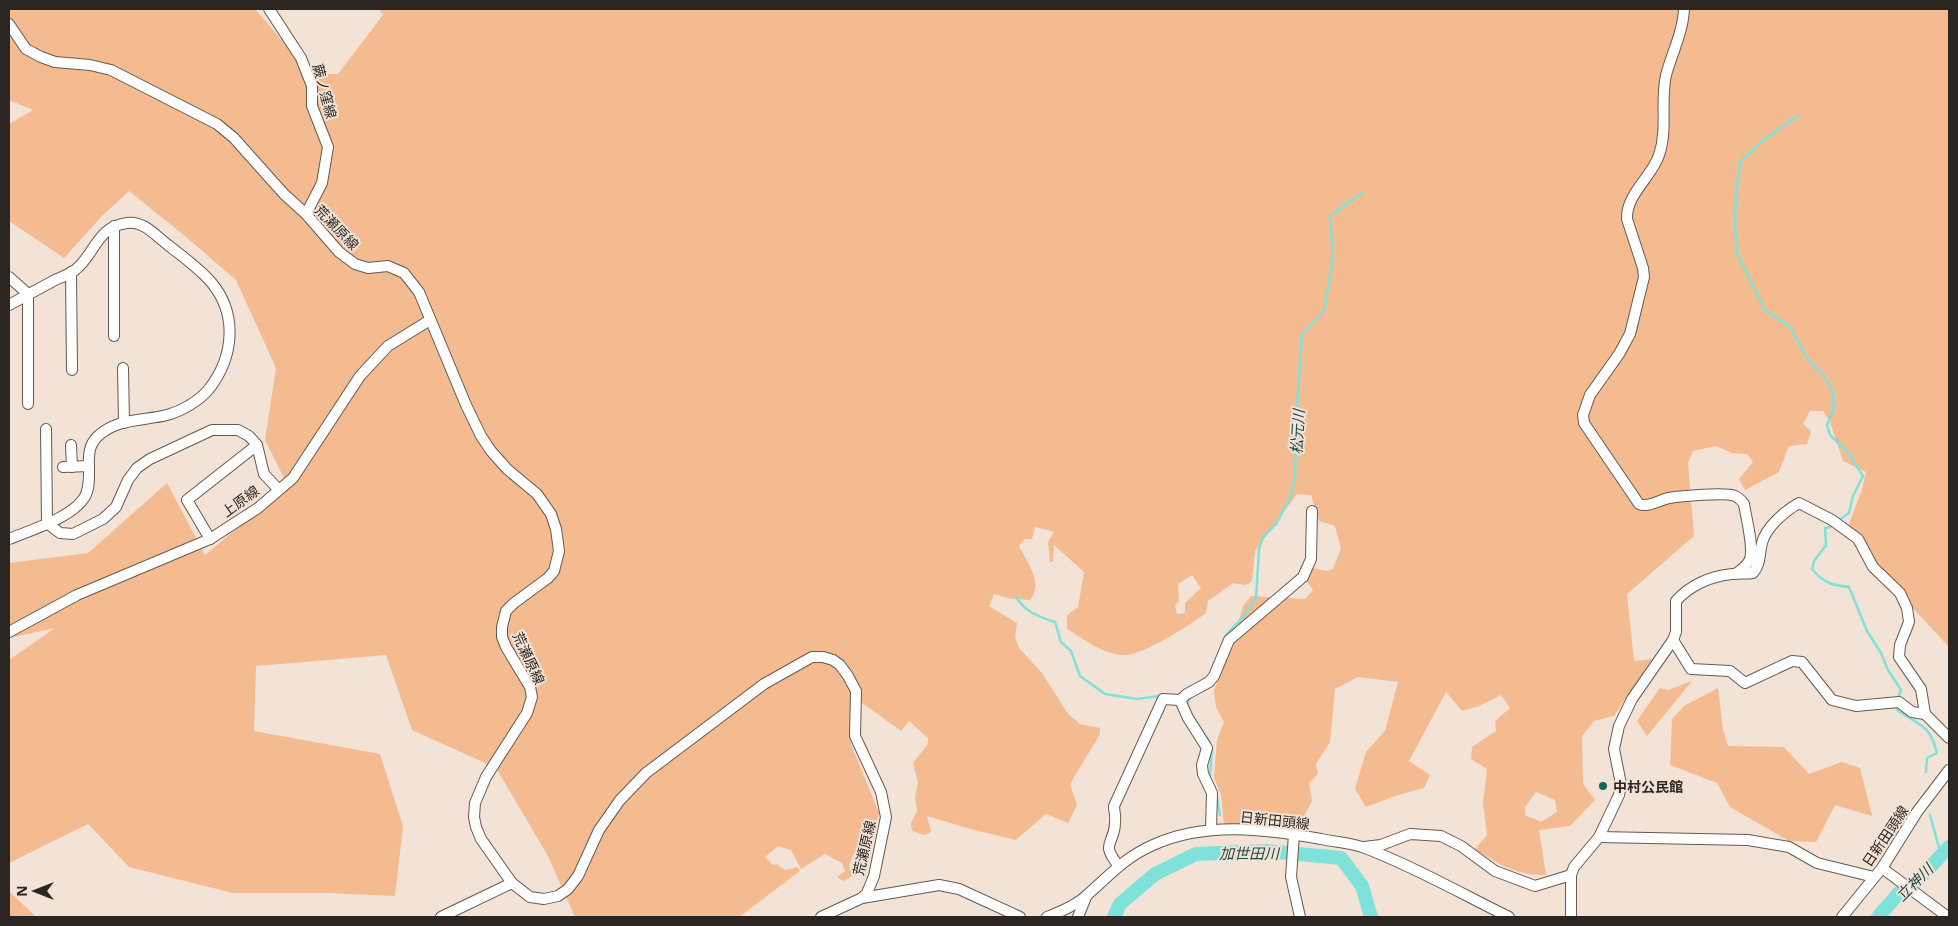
<svg xmlns="http://www.w3.org/2000/svg" width="1958" height="926" font-family="'Open Sans','Noto Sans JP',sans-serif">
  <style>
    .green { fill: #f4ba90; fill-rule: evenodd }
    .lines { fill: none; stroke-linecap: round; stroke-linejoin: round }
    .stream { stroke: #7fe2da; stroke-width: 2.5 }
    .river { stroke: #7fe2da; stroke-width: 14 }
    .minor-casing { stroke: #675950; stroke-width: 12 }
    .minor { stroke: #fff; stroke-width: 10 }
    .poi-dot { fill: #15635e; stroke: #f3e3d7; stroke-width: 2 }
    .labels { text-anchor: middle; dominant-baseline: central; stroke-width: 4; stroke-linejoin: round; paint-order: stroke }
    .street-label { font-size: 14px; fill: #2c2622; stroke: #f3e3d7 }
    .poi-label { font-size: 14px; font-weight: bold; fill: #2c2622; stroke: #f3e3d7; text-anchor: start }
    .water-label { font-size: 15px; font-style: italic; fill: #1d4a47; stroke: #f3e3d7 }
  </style>
  <rect width="100%" height="100%" fill="#f3e3d7"/>
  <!-- green -->
  <g class="green">
    <path d="M9,9H255L311,74H338L383,15L379,9H1949V647L1897,591L1847,530L1862,489L1866,472L1843,461L1830,422L1823,411H1810L1803,424L1811,431L1807,444L1789,446L1779,472L1745,490L1739,479L1753,462L1747,454L1732,453L1716,446L1693,451L1688,463L1694,536L1627,594L1634,661L1652,659L1614,716L1594,721L1582,736L1583,784L1595,800L1570,826L1539,830L1546,875C1515,875 1500,865 1475,849L1487,835L1483,803L1487,769L1471,759L1472,747L1496,731L1495,721L1510,708L1501,695L1479,706L1462,711L1446,692L1409,761L1430,775L1424,788L1395,796L1366,807L1355,789L1366,752L1385,731L1398,682L1358,677L1335,689L1330,742L1316,764L1318,774L1309,783L1312,801L1299,826L1293,830L1224,825L1221,795L1214,777L1217,740L1224,722L1216,707L1214,690L1233,642L1243,606L1251,596L1305,599L1313,590L1306,581L1312,568L1327,571L1333,569L1341,549L1335,526L1319,521L1311,495L1297,494L1255,551L1252,581L1246,585L1233,583L1208,601L1206,613C1192,624 1140,657 1123,655C1102,654 1084,639 1067,629V615L1078,607L1084,572L1054,545L1053,562H1050L1048,542L1054,532L1035,527L1032,539H1025L1019,546C1027,562 1044,583 1030,600L1012,599L994,594L989,606L1017,623L1015,637L1019,648L1042,673L1068,714L1080,724L1100,728V734L1070,784L1077,805L1068,823L1046,814L1016,840L974,830L927,816L931,832L924,835L912,831L911,823L917,811L915,797L918,782L913,763L928,744V738L909,721L901,731L850,694L851,744L879,813L868,851L853,855L849,865L852,876L843,881L837,877L845,871L842,863L825,854L801,869L791,850L778,846L765,857L773,865L777,864L785,870L797,867L800,871L739,917H575L548,856L496,768L412,730L386,655L256,666L254,731L380,754L403,826L395,896L328,893H233L129,867L88,824L9,863V660L55,628L9,638V563L88,553L167,483L205,555L288,486L265,440L276,368L236,280L186,237L129,191L102,216L64,258L9,221V124L33,110L9,100ZM1192,575L1201,588L1185,603V613L1177,614L1175,605L1179,601L1178,584ZM1536,792L1555,800L1557,812L1541,822L1525,815V807Z"/>
    <polygon points="1692,681 1647,736 1637,721 1660,688 1668,690"/>
    <polygon points="1718,688 1723,730 1728,746 1784,747 1809,774 1842,762 1860,768 1872,816 1835,805 1816,842 1789,841 1730,807 1717,783 1670,765 1672,719 1684,706"/>
    <polygon points="9,891 36,917 9,917"/>
  </g>
  <g class="lines">
    <!-- stream -->
    <g class="stream">
      <polyline points="1799,115 1762,141 1740,162 1736,195 1735,227 1738,256 1765,310 1790,327 1807,358 1825,377 1833,391 1834,408 1827,425 1830,435 1847,451 1863,476 1853,496 1849,513 1839,520"/>
      <path d="M1834,526L1825,528L1826,545L1814,561L1812,569C1824,583 1831,585 1849,587L1867,631L1881,653L1888,670L1901,690L1898,699"/>
      <path d="M1016,597C1025,612 1039,617 1055,622L1061,642L1071,651L1080,676L1105,694L1137,699L1160,696"/>
      <polyline points="1224,640 1226,635 1242,618 1256,598 1259,549 1263,537 1276,524 1290,498 1295,479 1296,420 1302,334 1324,311 1333,258 1330,216 1363,192"/>
      <polyline points="1186,705 1192,695"/>
      <path d="M1897,708V710C1920,726 1930,724 1937,753L1927,758L1926,772"/>
      <polyline points="1189,710 1210,743"/>
      <polyline points="1210,778 1212,748"/>
      <polyline points="1216,792 1220,815"/>
      <polyline points="1930,815 1941,855"/>
    </g>
    <!-- river -->
    <g class="river">
      <polyline points="1114,917 1120,904 1155,874 1196,854 1267,851 1341,858 1362,886 1371,917"/>
      <polyline points="1878,917 1898,894 1915,883 1949,847"/>
    </g>
    <!-- minor casing -->
    <g class="minor-casing">
      <g id="minor">
        <polyline points="269,9 301,58 312,86 312,106 328,147 322,183 306,214"/>
        <path d="M1684,9C1683,32 1672,53 1666,75C1660,102 1668,129 1659,155C1652,177 1626,194 1627,219L1643,268L1644,277L1630,334L1619,354L1590,395L1583,415L1584,423L1639,504C1648,508 1659,500 1669,498C1680,496 1727,492 1735,496C1739,498 1742,501 1744,504C1746,518 1754,546 1750,559C1748,565 1742,569 1737,573"/>
        <polyline points="9,24 26,49 41,57 55,62 90,65 111,70 217,124 234,138 284,194 306,214 339,252 355,264 368,268 388,266 404,273 419,292 466,405 481,436 491,451 507,469 537,494 551,514 556,529 559,551 554,571 548,578 514,603 506,611 502,627 502,637 506,647 530,687 532,697 527,713 486,777 475,803 474,817 476,827 481,839 512,883 530,897 544,899 558,896 568,889 578,876 599,830 620,800 646,773 764,684 812,657 823,657 833,660 840,665 848,676 856,691 855,736 881,792 886,817 874,876 867,893 862,898 821,917"/>
        <polyline points="114,226 114,336"/>
        <polyline points="71,272 72,370"/>
        <polyline points="9,277 28,294 28,404"/>
        <path d="M9,305C24,297 40,288 55,280C62,277 70,274 75,270C95,255 96,227 127,223C143,220 156,236 168,245C183,257 199,268 211,282C238,314 234,357 209,389C199,401 182,411 167,415C143,421 116,418 97,437C87,447 89,460 89,472C89,481 89,491 84,498C71,518 31,530 9,539"/>
        <polyline points="123,368 124,423"/>
        <polyline points="46,429 47,523 60,533 73,534 103,519 116,507 128,480 137,468 150,459 212,430 238,430 249,436 257,445 264,474 278,489"/>
        <polyline points="71,445 72,467"/>
        <polyline points="63,467 89,466"/>
        <polyline points="210,539 187,500 257,445"/>
        <polyline points="9,632 77,595 210,539 258,508 293,478 360,376 388,346 430,320"/>
        <polyline points="1673,640 1691,669 1730,671 1745,683 1792,661 1802,662 1832,700 1856,706 1899,702 1912,712 1925,714"/>
        <polyline points="1180,700 1188,718 1207,748 1202,765 1203,774 1212,793 1211,829"/>
        <polyline points="1294,834 1291,877 1300,917"/>
        <polyline points="1599,837 1748,840 1789,847 1817,863 1874,877"/>
        <polyline points="1364,847 1381,845 1410,834 1441,836 1461,846 1495,871 1535,886 1571,875"/>
        <path d="M1119,866C1099,842 1115,845 1115,822C1116,817 1114,811 1114,806L1163,699L1180,700L1187,694L1209,682L1214,676L1229,640L1303,577L1311,559L1312,511"/>
        <polyline points="1882,868 1948,917"/>
        <polyline points="862,898 939,885 959,889 1020,917"/>
        <polyline points="441,917 512,883"/>
        <path d="M1047,917C1060,912 1077,905 1087,895C1110,875 1124,858 1153,845C1206,821 1265,829 1321,839C1335,842 1352,843 1365,848C1415,867 1462,894 1509,917"/>
        <polyline points="1078,917 1086,897"/>
        <path d="M1571,917V875L1574,867L1599,837L1619,795L1621,784L1614,749L1619,726L1632,699L1673,640L1676,632V601C1690,585 1711,576 1732,574C1739,573 1746,574 1753,573C1761,564 1759,554 1762,543C1766,527 1785,511 1799,503L1832,520L1858,539L1873,567L1900,593L1907,608L1909,622L1900,645L1899,657L1921,689L1925,714L1949,738"/>
        <polyline points="1842,917 1882,868 1917,812 1949,770"/>
      </g>
    </g>
    <!-- minor -->
    <use href="#minor" class="minor"/>
  </g>
  <!-- markers -->
  <circle class="poi-dot" cx="1603" cy="786" r="5"/>
  <g class="labels">
    <!-- street labels -->
    <g class="street-label">
      <text transform="translate(325 91) rotate(75)">蕨ノ窪線</text>
      <text transform="translate(337 227) rotate(46)">荒瀬原線</text>
      <text transform="translate(240 501) rotate(-36)">上原線</text>
      <text transform="translate(529 658) rotate(65)">荒瀬原線</text>
      <text transform="translate(1275 820) rotate(6)">日新田頭線</text>
      <text transform="translate(1885 836) rotate(-56)">日新田頭線</text>
      <text transform="translate(864 848) rotate(-77)">荒瀬原線</text>
    </g>
    <!-- poi labels -->
    <g class="poi-label">
      <text x="1613" y="786">中村公民館</text>
    </g>
    <!-- water labels -->
    <g class="water-label">
      <text transform="translate(1297 432) rotate(-87)">松元川</text>
      <text x="1249" y="853">加世田川</text>
      <text transform="translate(1914 882) rotate(-45)">立神川</text>
    </g>
  </g>
  <!-- border -->
  <rect width="1958" height="926" fill="none" stroke="#2c2622" stroke-width="20"/>
  <!-- north arrow -->
  <g transform="translate(35 891) rotate(270)" stroke="#f3e3d7" stroke-width="4" paint-order="stroke">
  <path d="M0-4L9 19L0 12L-9 19Z" fill="#2c2622"/>
  <text y="-8" font-size="14" font-weight="bold" text-anchor="middle" fill="#2c2622">N</text>
  </g>
</svg>
